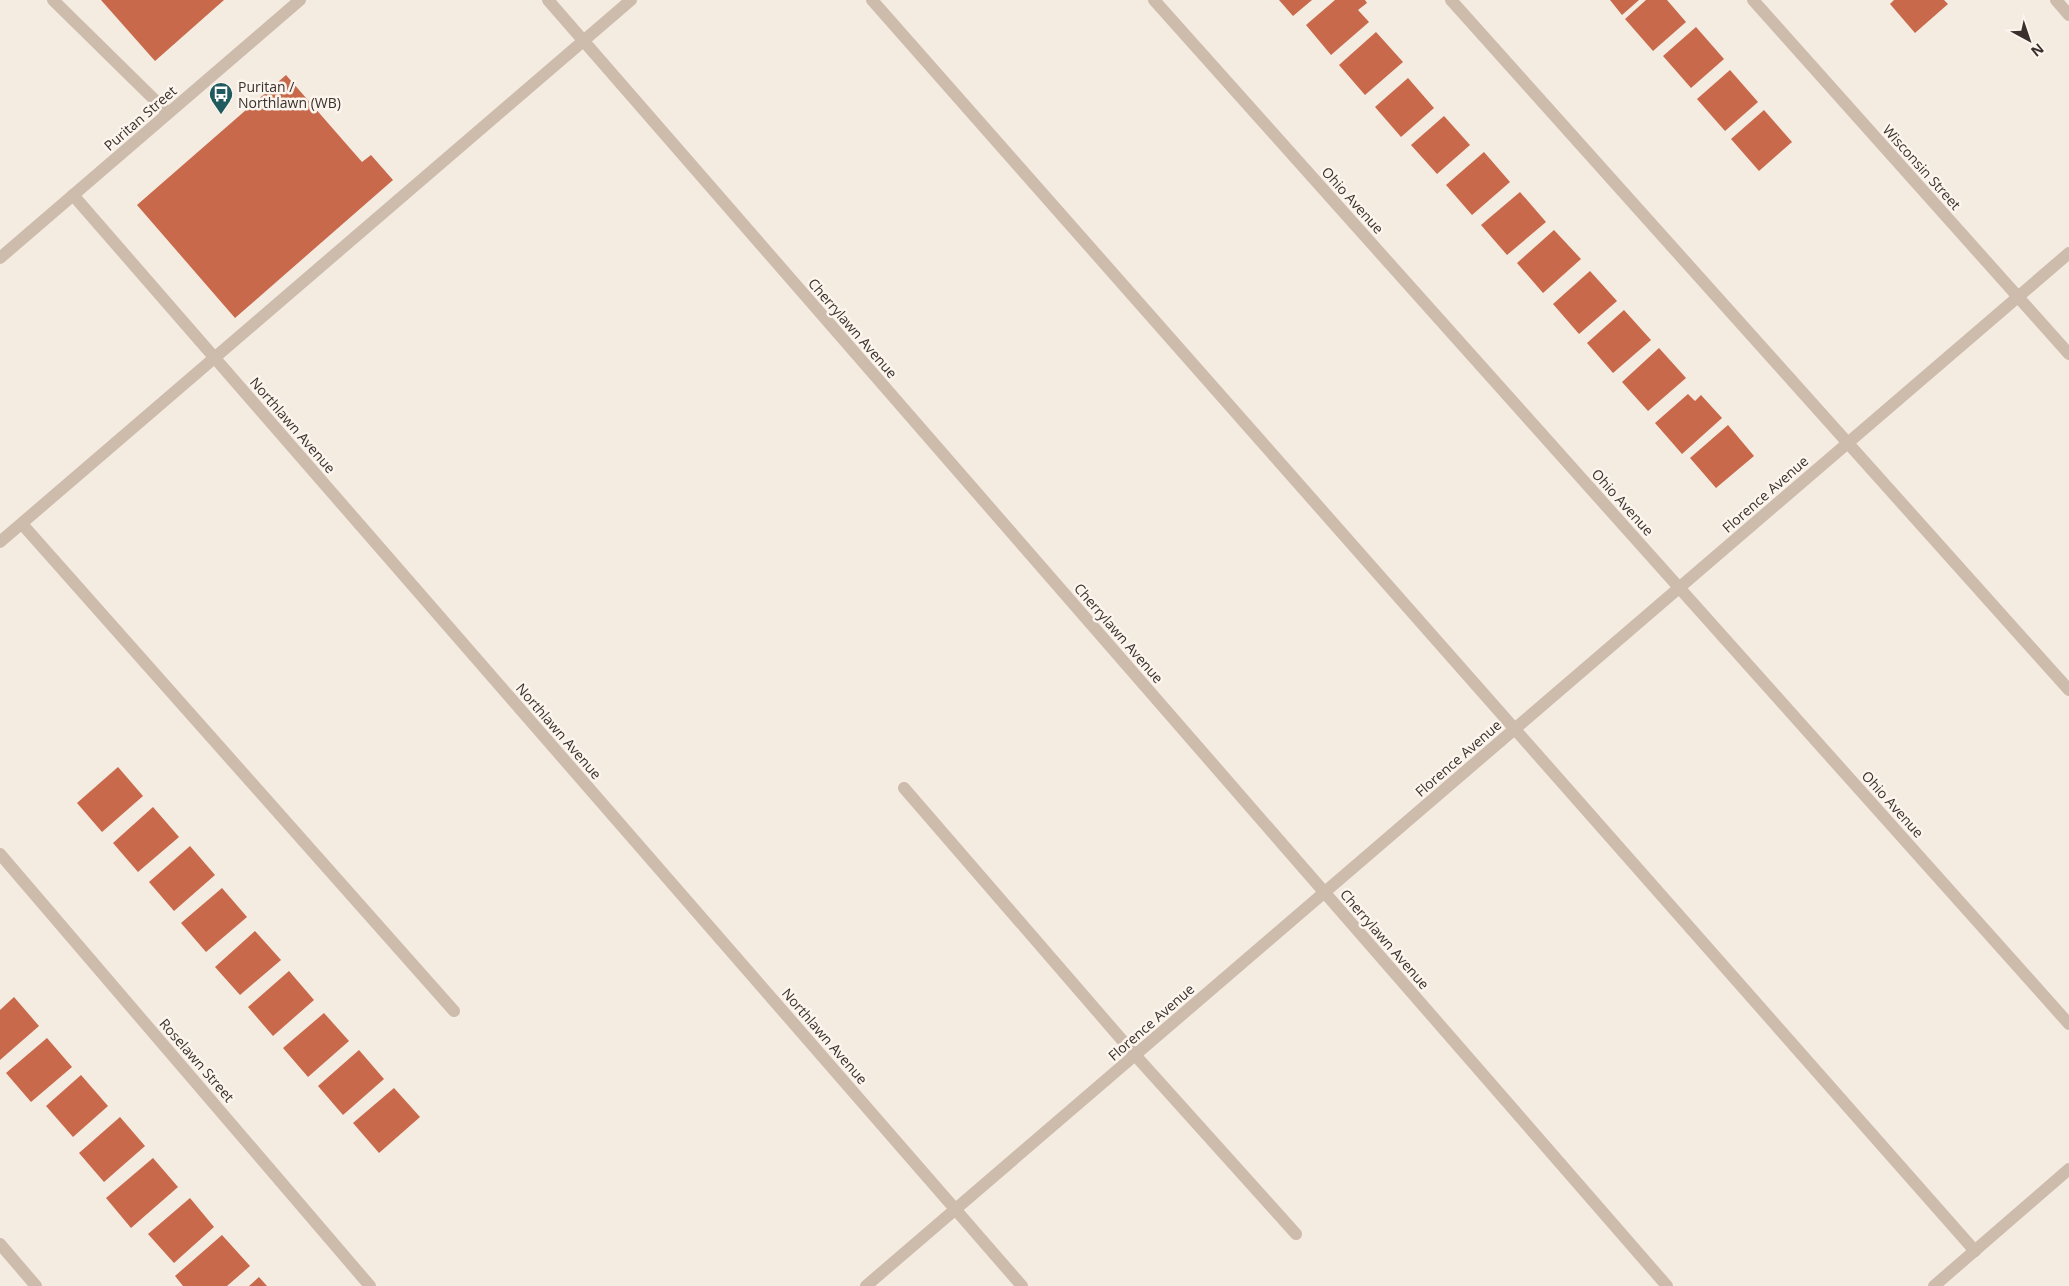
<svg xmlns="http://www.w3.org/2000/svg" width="2069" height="1286" font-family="'Open Sans',sans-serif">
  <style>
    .building { fill: #c8694b }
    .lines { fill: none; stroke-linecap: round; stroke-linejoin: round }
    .service { stroke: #cdbbac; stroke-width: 12 }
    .minor { stroke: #cdbbac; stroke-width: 12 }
    .tertiary { stroke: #cdbbac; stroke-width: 12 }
    .labels { text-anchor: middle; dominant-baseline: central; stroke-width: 5; stroke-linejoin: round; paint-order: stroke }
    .poi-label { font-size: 14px; fill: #3b302b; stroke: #fbf5ee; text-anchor: start }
    .street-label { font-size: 14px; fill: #3b302b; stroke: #fbf5ee }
  </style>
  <rect width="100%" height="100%" fill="#f4ebe1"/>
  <!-- building -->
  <g class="building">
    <polygon points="101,0 224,0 155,61"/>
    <polygon points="1279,0 1312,0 1293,16"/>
    <polygon points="1335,0 1365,0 1367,3 1358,10 1369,22 1331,55 1306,25"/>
    <polygon points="1610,0 1639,0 1622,15"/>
    <polygon points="1646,0 1667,0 1686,22 1653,51 1625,19"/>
    <polygon points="1894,0 1944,0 1948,4 1915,33 1890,4"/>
    <polygon points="1696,27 1724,59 1691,88 1663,56"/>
    <polygon points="1376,32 1403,62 1365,95 1339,65"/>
    <polygon points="1730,70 1758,102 1725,131 1697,99"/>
    <polygon points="286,75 362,162 371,155 393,180 235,318 137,205"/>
    <polygon points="1408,78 1434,108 1401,137 1375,107"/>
    <polygon points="1764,110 1792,142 1759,171 1731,139"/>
    <polygon points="1444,116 1470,145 1437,174 1411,145"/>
    <polygon points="1484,152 1510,182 1472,215 1446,185"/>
    <polygon points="1520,192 1546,222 1507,255 1481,225"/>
    <polygon points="1554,230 1581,259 1543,293 1517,263"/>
    <polygon points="1590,271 1617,301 1579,334 1553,304"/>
    <polygon points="1624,310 1651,340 1613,373 1587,343"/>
    <polygon points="1659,348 1686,378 1648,411 1622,382"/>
    <polygon points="1688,394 1695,401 1701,395 1722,418 1682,454 1655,423"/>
    <polygon points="1728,425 1754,456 1716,488 1690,458"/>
    <polygon points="118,767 143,796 102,832 77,803"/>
    <polygon points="153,807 179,837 138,872 113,843"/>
    <polygon points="190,846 215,875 174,911 149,882"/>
    <polygon points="222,888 247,917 206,952 181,923"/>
    <polygon points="255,931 281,960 240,995 215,967"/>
    <polygon points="289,971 314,1000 273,1036 248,1007"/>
    <polygon points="14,997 39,1026 0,1060 0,1010"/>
    <polygon points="324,1013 349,1041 308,1077 283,1048"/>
    <polygon points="47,1038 72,1067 31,1102 6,1073"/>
    <polygon points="359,1050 384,1079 343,1115 318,1086"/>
    <polygon points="81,1075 108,1106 73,1137 46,1106"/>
    <polygon points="394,1088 420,1117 379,1153 353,1123"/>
    <polygon points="120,1117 145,1146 104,1182 79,1153"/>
    <polygon points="153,1158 178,1187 131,1228 106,1198"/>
    <polygon points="190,1198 214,1227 174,1263 148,1234"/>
    <polygon points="222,1235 250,1266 227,1286 183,1286 175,1276"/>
    <polygon points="259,1277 267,1286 249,1286"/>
  </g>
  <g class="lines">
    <!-- service -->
    <g class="service">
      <polyline points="872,0 1975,1251"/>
      <polyline points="1451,0 2069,690"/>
      <polyline points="2056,0 2069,15"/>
      <polyline points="22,524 454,1011"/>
      <polyline points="0,542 631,0"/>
      <polyline points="904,788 1135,1055 1296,1234"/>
      <polyline points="0,1244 36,1286"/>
      <polyline points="1934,1286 2069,1169"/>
    </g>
    <!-- minor -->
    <g class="minor">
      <polyline points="53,0 168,113"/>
      <polyline points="548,0 1667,1286"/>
      <polyline points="1154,0 2069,1024"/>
      <polyline points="1753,0 2069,354"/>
      <polyline points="73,195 1022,1286"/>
      <polyline points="0,854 370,1286"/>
      <polyline points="866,1286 2069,253"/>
    </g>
    <!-- tertiary -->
    <polyline class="tertiary" points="0,258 300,0"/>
  </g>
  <!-- icons -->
  <defs>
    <g id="bus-pin" transform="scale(1.25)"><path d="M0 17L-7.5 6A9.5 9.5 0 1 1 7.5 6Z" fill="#1f5a5e" stroke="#fbf5ee"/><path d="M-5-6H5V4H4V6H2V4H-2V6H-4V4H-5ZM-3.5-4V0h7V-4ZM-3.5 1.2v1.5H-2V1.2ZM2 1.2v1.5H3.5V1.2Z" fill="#fff"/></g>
  </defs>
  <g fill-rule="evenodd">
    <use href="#bus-pin" x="221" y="94"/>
  </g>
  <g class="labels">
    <!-- poi labels -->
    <g class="poi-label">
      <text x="238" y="86">Puritan /<tspan x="238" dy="16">Northlawn (WB)</tspan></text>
    </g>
    <!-- street labels -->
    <g class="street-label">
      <text transform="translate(140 118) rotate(-41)">Puritan Street</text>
      <text transform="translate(1922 167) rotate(48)">Wisconsin Street</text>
      <text transform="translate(1353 200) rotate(48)">Ohio Avenue</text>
      <text transform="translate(853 328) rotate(49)">Cherrylawn Avenue</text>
      <text transform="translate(293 425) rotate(49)">Northlawn Avenue</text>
      <text transform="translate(1765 494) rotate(-41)">Florence Avenue</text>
      <text transform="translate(1623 502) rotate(48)">Ohio Avenue</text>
      <text transform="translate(1119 633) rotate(49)">Cherrylawn Avenue</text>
      <text transform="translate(559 731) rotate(49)">Northlawn Avenue</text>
      <text transform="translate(1458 758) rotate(-41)">Florence Avenue</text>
      <text transform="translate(1893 804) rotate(48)">Ohio Avenue</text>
      <text transform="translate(1385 939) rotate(49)">Cherrylawn Avenue</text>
      <text transform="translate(1151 1022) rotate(-41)">Florence Avenue</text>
      <text transform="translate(825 1036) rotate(49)">Northlawn Avenue</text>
      <text transform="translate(197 1060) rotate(49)">Roselawn Street</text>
    </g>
  </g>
  <!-- north arrow -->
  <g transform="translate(2029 40) rotate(140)" stroke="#fbf5ee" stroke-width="4" paint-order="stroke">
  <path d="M0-4L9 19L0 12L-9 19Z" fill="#3b302b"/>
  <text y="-8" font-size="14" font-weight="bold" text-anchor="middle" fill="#3b302b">N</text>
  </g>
</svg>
